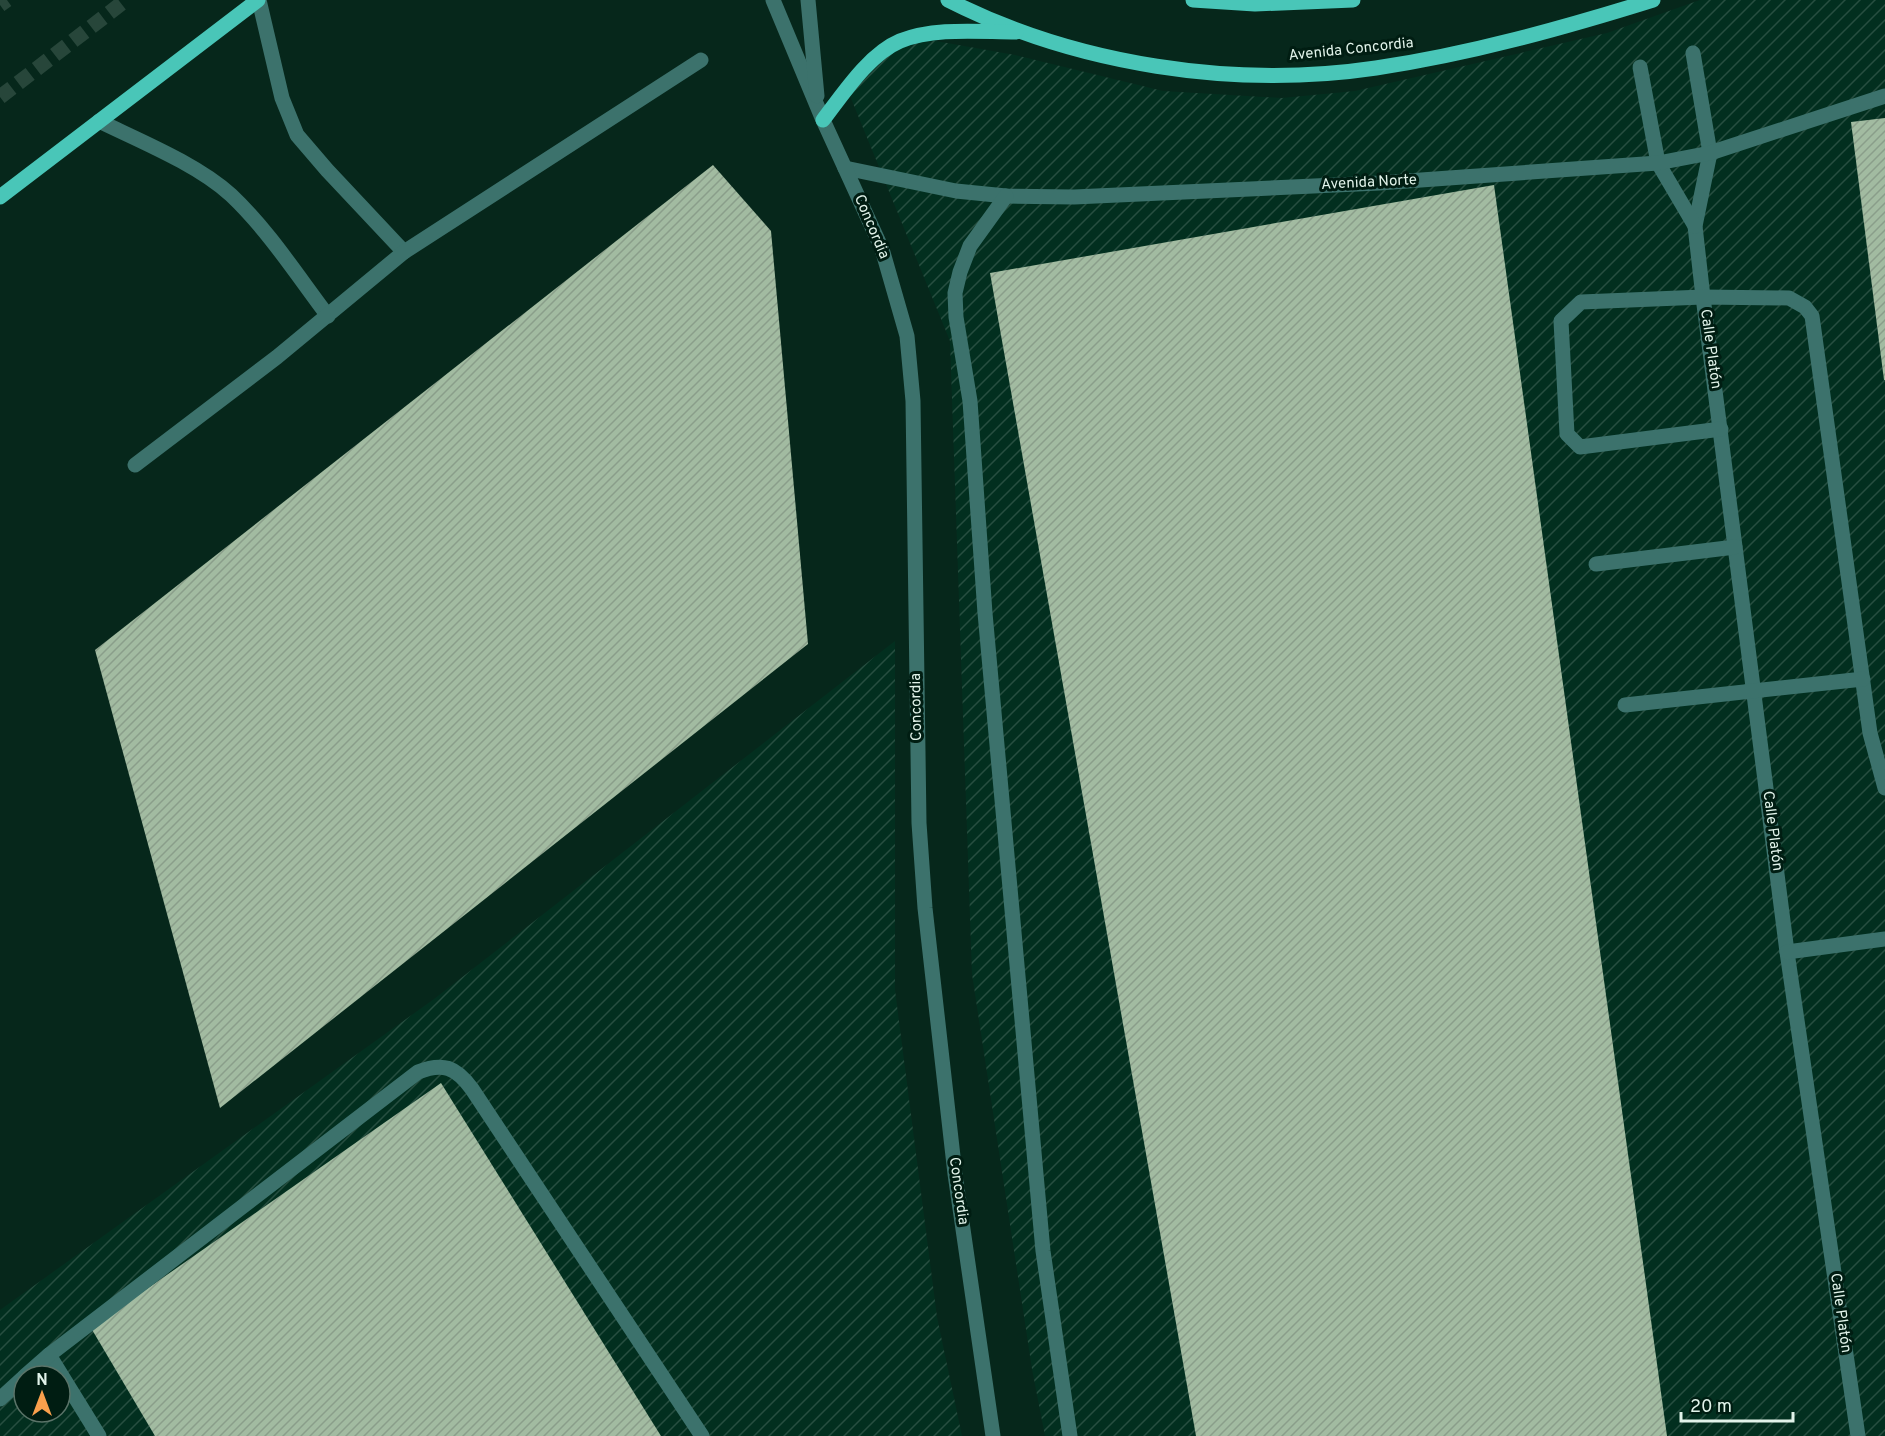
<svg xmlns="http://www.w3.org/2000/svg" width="1885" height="1436" font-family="Overpass,sans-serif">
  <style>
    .industrial { fill: url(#industrial-furrows); fill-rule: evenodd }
    .building { fill: url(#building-hatch) }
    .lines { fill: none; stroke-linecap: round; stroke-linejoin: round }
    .primary-tunnel { stroke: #27463a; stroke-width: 15; stroke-dasharray: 15 8; stroke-linecap: butt }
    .service { stroke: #3c726c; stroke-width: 15 }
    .tertiary { stroke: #3c726c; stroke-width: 15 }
    .primary { stroke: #49c6b8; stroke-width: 15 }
    .labels { text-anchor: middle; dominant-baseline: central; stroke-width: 6; stroke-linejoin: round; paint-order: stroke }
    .street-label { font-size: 15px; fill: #e1f3ea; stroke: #001d12 }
  </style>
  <defs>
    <pattern id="industrial-furrows" width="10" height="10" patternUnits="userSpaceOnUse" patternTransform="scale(1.5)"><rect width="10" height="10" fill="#022f1f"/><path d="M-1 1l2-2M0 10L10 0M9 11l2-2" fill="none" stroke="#274e40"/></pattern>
    <pattern id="building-hatch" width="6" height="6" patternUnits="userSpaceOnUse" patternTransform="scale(1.5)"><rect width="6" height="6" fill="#a2bba1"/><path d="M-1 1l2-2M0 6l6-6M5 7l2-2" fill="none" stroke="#8a9e8a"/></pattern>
  </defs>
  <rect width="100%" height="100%" fill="#06271b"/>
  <!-- industrial -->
  <g class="industrial">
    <polygon points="1700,0 1885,0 1885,1436 1045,1436 1032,1369 972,974 950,341 848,91 888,41 930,40 1015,55 1163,91 1282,98 1355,91 1607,33"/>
    <path d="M895,641V990L937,1317L962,1436H0V1310L434,999ZM24,1376H60V1412H24Z"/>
  </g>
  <!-- building -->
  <g class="building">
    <polygon points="1885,118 1885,380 1884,380 1851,122"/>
    <polygon points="713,165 771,231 808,644 220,1108 95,650"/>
    <polygon points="1494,185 1667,1436 1196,1436 990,273"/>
    <polygon points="441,1083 661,1436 155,1436 91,1328"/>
  </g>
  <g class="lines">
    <!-- primary-tunnel -->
    <g class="primary-tunnel">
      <polyline points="0,5 7,0"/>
      <polyline points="0,97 126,0"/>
    </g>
    <!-- service -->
    <g class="service">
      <polyline points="259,0 282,98 297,135 327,170 404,252"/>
      <polyline points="1693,53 1710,153 1695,226 1703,297 1787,952 1858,1436"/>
      <polyline points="1640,67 1658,163 1695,226"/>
      <path d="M99,121C140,141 197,164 231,195C268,230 297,275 328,316"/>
      <polyline points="845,168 956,191 1006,196 1074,197 1379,183 1658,163 1710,153 1885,96"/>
      <polyline points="1006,196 970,246 960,272 955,293 956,317 970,401 985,613 1043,1251 1070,1436"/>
      <polyline points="1721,429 1580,447 1567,434 1561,321 1581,302 1703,297 1789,298 1805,307 1812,316 1870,733 1885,788"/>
      <polyline points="135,465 277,357 404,252 701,60"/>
      <polyline points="1596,564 1735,547"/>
      <polyline points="1625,705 1863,679"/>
      <polyline points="1787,952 1885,939"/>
      <polyline points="49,1355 99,1436"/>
      <path d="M25,1376L49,1355L418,1072C443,1062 456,1067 472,1089L702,1436"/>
      <polyline points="0,1399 24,1377"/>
    </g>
    <!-- tertiary -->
    <g class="tertiary">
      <polyline points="773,0 823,120 882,249 907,336 913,401 919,823 925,908 955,1174 993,1436"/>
      <polyline points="808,0 817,96"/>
    </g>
    <!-- primary -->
    <g class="primary">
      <path d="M948,0C1076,65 1234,89 1376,68C1470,54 1563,28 1653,0"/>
      <polyline points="1193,0 1255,4 1353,0"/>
      <path d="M823,120C843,94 869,54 900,41C935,27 979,32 1016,32"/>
      <polyline points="0,197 258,0"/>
    </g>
  </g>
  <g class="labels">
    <!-- street labels -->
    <g class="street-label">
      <text transform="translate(1351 50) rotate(-6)">Avenida Concordia</text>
      <text transform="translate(1369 183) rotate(-3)">Avenida Norte</text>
      <text transform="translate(871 227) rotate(67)">Concordia</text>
      <text transform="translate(1710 349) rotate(82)">Calle Platón</text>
      <text transform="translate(917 707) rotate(-91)">Concordia</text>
      <text transform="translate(1772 831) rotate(83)">Calle Platón</text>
      <text transform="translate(958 1191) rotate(82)">Concordia</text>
      <text transform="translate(1840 1313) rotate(82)">Calle Platón</text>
    </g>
  </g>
  <!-- north arrow -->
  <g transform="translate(42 1394)"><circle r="28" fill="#001d12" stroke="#5a7368" stroke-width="1.5"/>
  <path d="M0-4.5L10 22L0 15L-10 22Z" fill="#f9a04c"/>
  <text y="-9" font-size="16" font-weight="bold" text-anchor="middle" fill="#e1f3ea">N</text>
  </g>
  <!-- scale -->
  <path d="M1681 1412v9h112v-9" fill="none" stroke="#e1f3ea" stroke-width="3"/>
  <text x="1690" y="1412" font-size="18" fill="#e1f3ea" stroke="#001d12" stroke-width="4.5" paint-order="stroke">20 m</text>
</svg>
